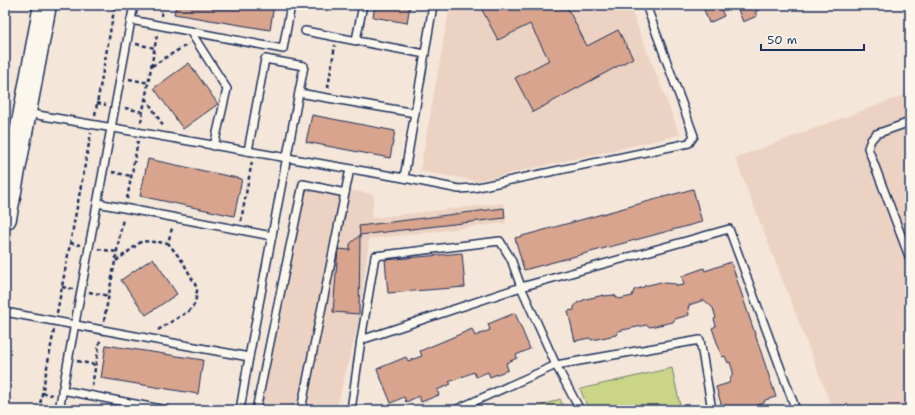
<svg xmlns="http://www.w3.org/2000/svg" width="915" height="415" font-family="'Shantell Sans',sans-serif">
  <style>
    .built { fill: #ecd2c2 }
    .green { fill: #cad588; stroke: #728273 }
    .building { fill: #d8a48d; stroke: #1b2f5e }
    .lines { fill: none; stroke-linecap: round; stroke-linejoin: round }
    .service-casing { stroke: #1b2f5e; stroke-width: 10 }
    .primary-casing { stroke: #1b2f5e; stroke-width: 25 }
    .path { stroke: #1b2f5e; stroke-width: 2.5; stroke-dasharray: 4 3; stroke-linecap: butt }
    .service { stroke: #fbf7ec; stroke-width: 7 }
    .primary { stroke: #fbf7ec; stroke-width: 22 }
  </style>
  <rect width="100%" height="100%" fill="#f4e6d9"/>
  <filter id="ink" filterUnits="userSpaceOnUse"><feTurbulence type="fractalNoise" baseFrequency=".025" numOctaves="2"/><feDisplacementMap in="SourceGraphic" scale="8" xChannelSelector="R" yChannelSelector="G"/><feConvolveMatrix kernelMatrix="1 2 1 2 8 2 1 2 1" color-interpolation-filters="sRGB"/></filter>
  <g filter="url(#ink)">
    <!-- built -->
    <g class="built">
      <polygon points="450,5 629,5 680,135 477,181 420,171"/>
      <polygon points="910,93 910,410 833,410 735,158"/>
      <polygon points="298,179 374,195 371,218 504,203 506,223 369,239 359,321 336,410 253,410"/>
    </g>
    <!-- green -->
    <g class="green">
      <polygon points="672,368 681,410 589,410 580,389"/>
      <polygon points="560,399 565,410 529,410"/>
    </g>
    <!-- building -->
    <g class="building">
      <polygon points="176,5 274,5 270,30 174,14"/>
      <polygon points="375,5 410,5 407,23 373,17"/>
      <polygon points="491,5 566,5 587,46 618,30 633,58 533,112 515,78 549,60 530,24 498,40 482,10"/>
      <polygon points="707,5 731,5 721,9 724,16 709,23 703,7"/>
      <polygon points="736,5 766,5 767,6 755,12 757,16 743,22"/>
      <polygon points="189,63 218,104 183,129 154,88"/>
      <polygon points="312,115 395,131 390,158 306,142"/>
      <polygon points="148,159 242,179 234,216 140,196"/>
      <polygon points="693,189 702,222 524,270 515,238"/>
      <polygon points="504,208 505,218 360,235 359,226"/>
      <polygon points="360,235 359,314 333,312 338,249 350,250 350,244"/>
      <polygon points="462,253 465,287 388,293 385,260"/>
      <polygon points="153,258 177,294 146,315 121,280"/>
      <polygon points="731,262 776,397 765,400 764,403 743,410 723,410 716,387 729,383 733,372 730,362 728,363 725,356 722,357 712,328 716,326 714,319 716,318 713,308 704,300 689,305 689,307 688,307 689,315 675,319 673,322 650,327 647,325 618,331 616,335 592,340 589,338 575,341 568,311 574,310 574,307 577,303 586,299 604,295 604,296 614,295 619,299 632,296 634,290 644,287 644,286 661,282 663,283 676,284 677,286 684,285 682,276 704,268 705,271"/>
      <polygon points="515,313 530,349 516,355 517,358 506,363 508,370 490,377 488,372 476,377 474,372 449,382 451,384 437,390 439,395 421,402 419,396 406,402 404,397 391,403 377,369 406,357 408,361 422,356 420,351 472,329 475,336 490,330 488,324"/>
      <polygon points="106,345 203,360 198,394 101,378"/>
    </g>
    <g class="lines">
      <!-- service casing -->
      <g class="service-casing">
        <g id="service">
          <polyline points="134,5 131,20 283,49 291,5"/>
          <polyline points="190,31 227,89 214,146"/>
          <polyline points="305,31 425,54"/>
          <polyline points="356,40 363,5"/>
          <polyline points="299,93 415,113"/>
          <polyline points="26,113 404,178 459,189 473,188 689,143 694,136 646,5"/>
          <polyline points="910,122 876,134 871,140 868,148 910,259"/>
          <polyline points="248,151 265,59 304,66 249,357"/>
          <polyline points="404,178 433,5"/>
          <polyline points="97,203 272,236"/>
          <polyline points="5,312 249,357 240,410"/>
          <polyline points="361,340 375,256 500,241 511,259 521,287 729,229 796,410"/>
          <polyline points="62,390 166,410"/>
          <polyline points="59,410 131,20"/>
          <polyline points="256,410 303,184 345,193 350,169"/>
          <polyline points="301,410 345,193"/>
          <polyline points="351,410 361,340 521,287 556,365 455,410"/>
          <polyline points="580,410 556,365 700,340 712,410"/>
        </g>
      </g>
      <!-- primary casing -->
      <g class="primary-casing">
        <polyline id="primary" points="5,218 45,5"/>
      </g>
      <!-- path -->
      <g class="path">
        <polyline points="161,16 163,5"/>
        <polyline points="136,44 155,48"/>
        <polyline points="152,66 188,44"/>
        <polyline points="129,79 149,83"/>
        <polyline points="328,88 335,45"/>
        <polyline points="146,98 163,126"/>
        <polyline points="97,103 106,105"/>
        <polyline points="125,108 143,112"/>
        <polyline points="95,115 115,5"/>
        <polyline points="141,122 157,35"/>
        <polyline points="112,172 131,176"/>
        <polyline points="127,199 138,141"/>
        <polyline points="241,221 252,161"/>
        <polyline points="70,243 80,245"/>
        <polyline points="98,249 117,252"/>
        <polyline points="116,261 142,241 168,243"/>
        <polyline points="62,287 73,289"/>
        <polyline points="89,292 109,296"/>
        <polyline points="57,313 91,133"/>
        <polyline points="104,321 123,218"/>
        <polyline points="158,330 189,311 194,305 196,298 197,290 195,284 183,262 168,243 172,228"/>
        <polyline points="77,361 96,365"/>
        <polyline points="92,386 100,340"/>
        <polyline points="42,393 52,395"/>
        <polyline points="39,410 54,330"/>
      </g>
      <!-- service -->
      <use href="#service" class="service"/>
      <!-- primary -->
      <use href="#primary" class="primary"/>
    </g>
  </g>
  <!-- margin -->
  <rect width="915" height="415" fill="none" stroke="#fbf7ec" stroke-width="20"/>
  <rect x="10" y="10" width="895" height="395" fill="none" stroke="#1b2f5e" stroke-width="1.5" filter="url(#ink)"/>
  <!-- scale -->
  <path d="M761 44v6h103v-6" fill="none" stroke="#1b2f5e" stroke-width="2"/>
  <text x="767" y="44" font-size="12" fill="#1b2f5e" stroke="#fbf7ec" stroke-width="3" paint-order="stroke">50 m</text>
</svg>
